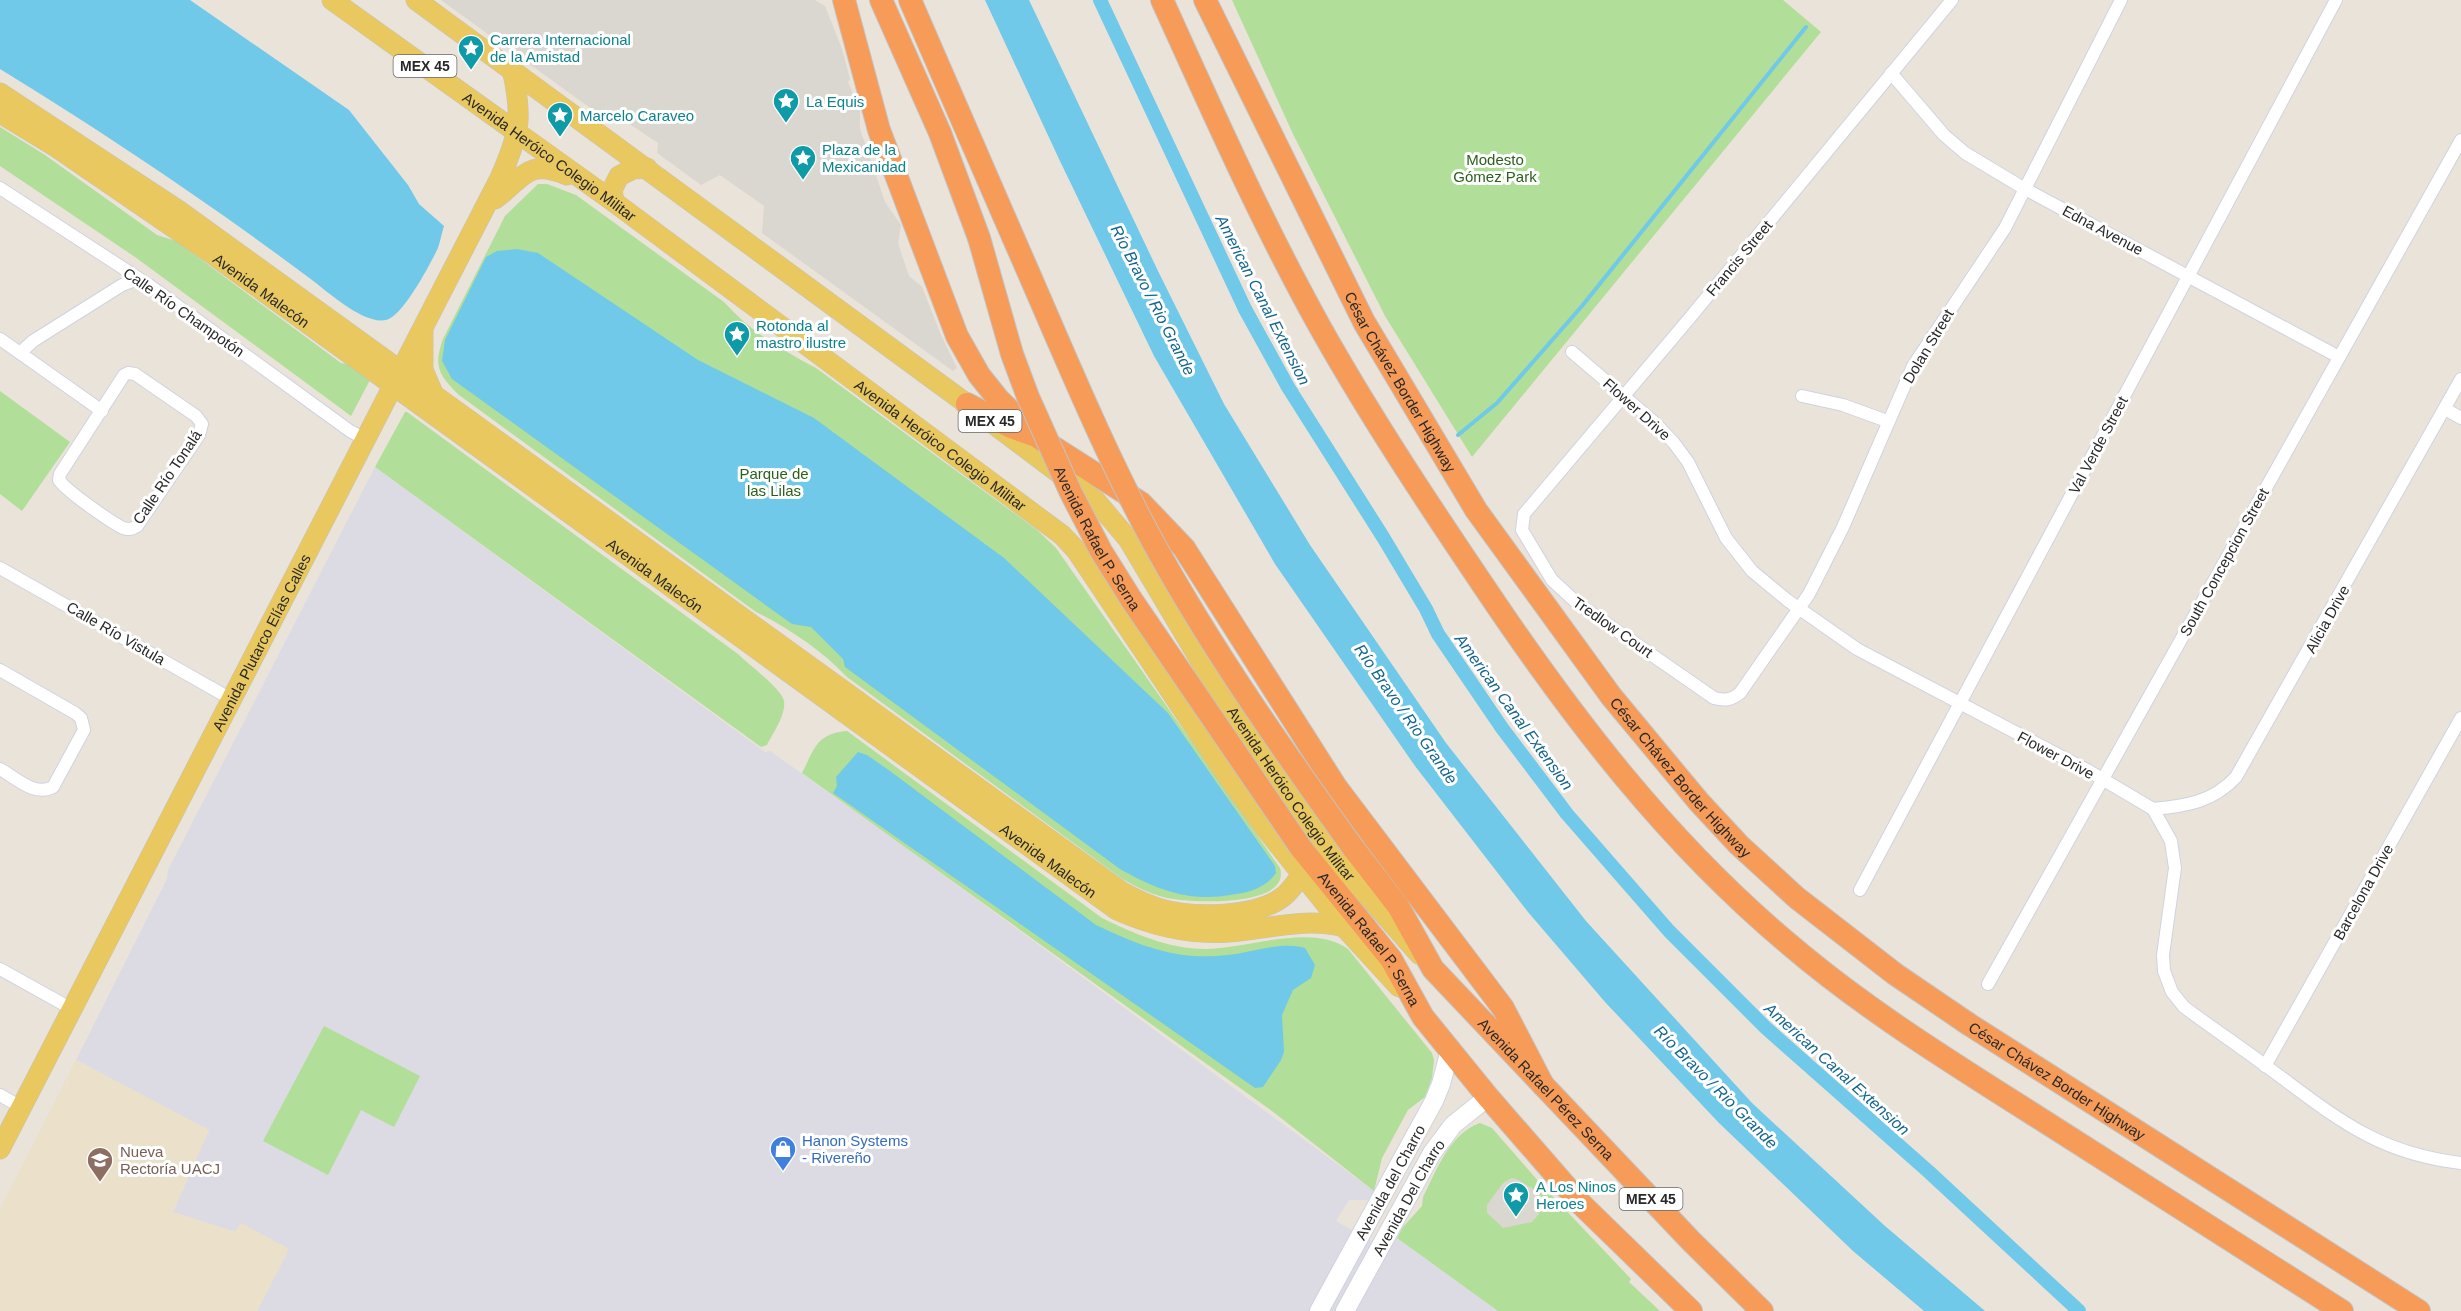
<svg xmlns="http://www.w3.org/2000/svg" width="2461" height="1311" font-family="Helvetica,sans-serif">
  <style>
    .industrial { fill: #dcdae2 }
    .education { fill: #ebe0c9 }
    .green { fill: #b1de98 }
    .plaza { fill: #dad6d0 }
    .water { fill: #70c9e8 }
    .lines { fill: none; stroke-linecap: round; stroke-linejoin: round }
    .stream { stroke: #70c9e8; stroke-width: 4 }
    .canal { stroke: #70c9e8; stroke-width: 14 }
    .street-casing { stroke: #cfd3e0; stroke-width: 14 }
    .secondary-casing { stroke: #cfd3e0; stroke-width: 20 }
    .primary-casing { stroke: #c3c3c3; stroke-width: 21 }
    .highway-casing { stroke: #c3c3c3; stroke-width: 24 }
    .street { stroke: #fff; stroke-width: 12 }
    .secondary { stroke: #fff; stroke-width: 18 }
    .primary { stroke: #e9c85f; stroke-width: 20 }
    .highway { stroke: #f69b58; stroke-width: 22 }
    .highway-bridge-casing { stroke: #c3c3c3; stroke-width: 24; stroke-linecap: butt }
    .highway-bridge { stroke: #f69b58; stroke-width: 22 }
    .labels { text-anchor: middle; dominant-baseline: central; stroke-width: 6; stroke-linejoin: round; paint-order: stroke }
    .shield { fill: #fff; stroke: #686868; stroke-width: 1.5 }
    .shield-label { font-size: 14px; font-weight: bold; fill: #282828 }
    .culture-label { font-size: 15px; fill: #0d838f; stroke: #fff; text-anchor: start }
    .street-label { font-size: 15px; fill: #282828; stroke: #fff }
    .park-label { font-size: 15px; fill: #2b601c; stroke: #fff }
    .shop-label { font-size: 15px; fill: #366cbe; stroke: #fff; text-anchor: start }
    .education-label { font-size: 15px; fill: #785e54; stroke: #fff; text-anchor: start }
    .water-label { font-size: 16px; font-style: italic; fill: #136690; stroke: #fff }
  </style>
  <rect width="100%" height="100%" fill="#eae3da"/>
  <!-- industrial -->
  <polygon class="industrial" points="375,467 765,752 770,751 901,844 1374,1191 1368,1200 1349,1200 1336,1221 1389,1251 1397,1238 1498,1311 257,1311 289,1249 241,1223 236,1232 173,1212 209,1130 76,1060 167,879 168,870"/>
  <!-- education -->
  <polygon class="education" points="76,1060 209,1130 173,1212 235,1232 241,1223 289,1249 257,1311 0,1311 0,1209"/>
  <!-- green -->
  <g class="green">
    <polygon points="1232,0 1783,0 1821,32 1472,457 1385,316 1293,134"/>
    <polygon points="0,127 45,155 157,235 176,241 341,363 351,365 370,380 351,416 135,257 0,166"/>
    <path d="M538,184H547L576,195L724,302C750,331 781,350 816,368L1037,530L1056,548L1280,868C1292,909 1184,903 1163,897C1148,893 1134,886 1121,878L847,677C821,650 790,629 756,612L459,395C439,375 433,367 443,339L505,216Z"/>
    <polygon points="0,391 70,442 22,511 0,494"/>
    <path d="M405,412H407L738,654C748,664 782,689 784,701C786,715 773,733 767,745L761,747L375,467Z"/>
    <path d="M847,731L1102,918C1135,934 1171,950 1208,949C1250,948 1312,923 1348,949L1432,1053L1434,1060L1432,1078L1425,1097L1408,1110L1382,1158L1374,1191L1272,1111L802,773C815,748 816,734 847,731Z"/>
    <polygon points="324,1026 420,1076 394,1127 361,1110 328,1175 263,1141"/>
    <path d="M1480,1123L1492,1128L1539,1182L1631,1279L1629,1282L1660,1311H1498L1397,1238L1403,1227L1422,1206L1423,1197C1437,1170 1449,1134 1480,1123Z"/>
  </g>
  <!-- plaza -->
  <g class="plaza">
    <polygon points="441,0 815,0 825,6 842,49 850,79 848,82 860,110 860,129 885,202 901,225 898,243 909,276 922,287 941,335 957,368 953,371 762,233 764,206 720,175 701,185 657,153 658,143 613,113 604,118"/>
    <polygon points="1512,1178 1519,1180 1536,1191 1541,1197 1542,1204 1539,1214 1532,1222 1503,1228 1487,1213 1487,1205 1503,1183"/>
  </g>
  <!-- water -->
  <g class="water">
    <path d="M0,0H190L349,110L408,185L419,204L444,226C441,235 440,245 436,252C428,268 402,317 386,320C363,325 326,290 308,277C209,203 106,134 0,69Z"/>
    <polygon points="985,0 1029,0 1158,271 1224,404 1310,545 1446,743 1586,921 1752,1103 1885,1226 1985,1311 1924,1311 1853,1251 1719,1123 1605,1002 1528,912 1415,766 1275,564 1154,356 1059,159"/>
    <path d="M517,249L538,253L698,360L814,418L1004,558L1168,713L1275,866L1276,873C1267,886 1252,892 1236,894C1191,903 1159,891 1120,869L845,667L843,659L811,627L792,624L452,379L442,361L445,340L486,257L497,251Z"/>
    <path d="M858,752L867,755L890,771L1096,925C1141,946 1176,961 1228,955C1253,952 1281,941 1305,948L1315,965L1311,978L1293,990L1282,1015L1284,1052L1281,1060L1263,1087L1255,1088L833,793L837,786L836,777Z"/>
  </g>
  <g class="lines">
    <!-- stream -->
    <polyline class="stream" points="1458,435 1497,403 1582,306 1806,27"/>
    <!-- canal -->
    <polyline class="canal" points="1100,0 1245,309 1288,387 1383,537 1426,609 1438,634 1502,728 1567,814 1669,931 1766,1028 1929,1172 2079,1311"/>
    <!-- street casing -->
    <g class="street-casing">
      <g id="street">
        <path d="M1952,0L1688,320L1524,514L1522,530L1552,580L1577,603L1714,698C1725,701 1731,700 1740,693L1809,594L1843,527L1913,366L2005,228L2121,0"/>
        <polyline points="1891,73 1944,135 1965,153 2025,189 2339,357"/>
        <polyline points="0,188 149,285 350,431 365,439"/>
        <polyline points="0,339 102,411"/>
        <path d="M1572,352L1654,422L1674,443L1688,462L1726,538L1752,571L1787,600L1857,649L2087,770L2153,809L2171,841L2175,868L2163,955L2164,971L2172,992L2184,1007C2211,1027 2239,1046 2266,1066C2333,1115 2374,1153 2461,1163"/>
        <polyline points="20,353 33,341 122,285 138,279"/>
        <path d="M128,373L135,374L196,416L202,424L199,435L137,526C132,529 129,530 123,528C111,522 66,491 59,480L60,474L124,375Z"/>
        <polyline points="1802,396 1843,405 1887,421"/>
        <polyline points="2445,409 2461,418"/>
        <polyline points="0,568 231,699"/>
        <path d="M0,670L75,713L81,718L84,730L53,787C35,797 16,778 0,769"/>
        <path d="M2153,809C2186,806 2213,802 2236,777L2461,379"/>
        <polyline points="1860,890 2336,0"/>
        <polyline points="0,969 72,1009"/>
        <polyline points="1988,984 2461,140"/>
        <polyline points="2265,1066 2461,718"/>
        <polyline points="0,1095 21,1107"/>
      </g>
    </g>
    <!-- secondary casing -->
    <g class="secondary-casing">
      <g id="secondary">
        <path id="s1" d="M1319,1311L1434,1101L1441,1084L1450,1050"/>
        <path id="s2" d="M1345,1311L1432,1153L1453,1125L1488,1097"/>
      </g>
    </g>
    <!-- primary casing -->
    <g class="primary-casing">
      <g id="primary">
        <path id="s3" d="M332,0L614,202L1062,535L1076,550L1228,777L1265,828L1344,927L1399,987"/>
        <path id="s4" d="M416,0L967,404L1096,501L1128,539L1207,672L1305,816L1339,863L1419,954"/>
        <path d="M0,93L178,210L1122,892C1135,899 1147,905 1161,909C1193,918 1257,918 1284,896C1291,890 1296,882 1302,875"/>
        <path id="s5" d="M0,113L56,147L212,254L1117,910C1153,926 1190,935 1229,932C1268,929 1307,917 1344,927"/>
        <path d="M495,199C524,178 527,158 567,175"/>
        <polyline points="614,202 612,190 619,176 633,169 647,168"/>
        <polyline points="423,332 423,370 432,391"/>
        <path id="s6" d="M0,1149L500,178C520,133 523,117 512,69"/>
      </g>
    </g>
    <!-- highway casing -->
    <g class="highway-casing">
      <g id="highway">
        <polyline points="844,0 879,130 957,336 979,375 999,400 1027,427"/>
        <polyline points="881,0 940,133 979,238"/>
        <polyline points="910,0 1013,237"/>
        <path d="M1162,0C1212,110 1261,221 1320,327C1370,416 1427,502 1485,588C1573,719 1668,843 1790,945C1864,1008 1946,1059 2028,1111C2133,1178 2237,1244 2342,1311"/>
        <path id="s7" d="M1205,0L1364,322L1476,510L1611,696L1699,802L1739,845L1797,898L1895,974L1970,1025L2419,1311"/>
        <polyline points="967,404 1011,427 1036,436 1141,503 1184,548 1336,787 1503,1008 1543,1085"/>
        <path id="s8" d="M1301,848L1391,959L1423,1017L1488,1097L1582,1205L1691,1311"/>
        <path id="s9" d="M1354,849L1398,906L1433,969L1691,1241L1762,1311"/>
      </g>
    </g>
    <!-- street -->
    <use href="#street" class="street"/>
    <!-- secondary -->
    <use href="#secondary" class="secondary"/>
    <!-- primary -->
    <use href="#primary" class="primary"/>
    <!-- highway -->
    <use href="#highway" class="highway"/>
    <!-- highway-bridge casing -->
    <g class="highway-bridge-casing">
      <g id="highway-bridge">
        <path d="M1013,237C1058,339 1100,444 1153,542C1212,650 1282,749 1354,849"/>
        <path id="s10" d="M979,238L1012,354L1028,397L1071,493L1101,551L1131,599L1301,848"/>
      </g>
    </g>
    <!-- highway-bridge -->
    <use href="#highway-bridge" class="highway-bridge"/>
  </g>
  <!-- icons -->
  <defs>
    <g id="sight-pin" transform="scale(1.35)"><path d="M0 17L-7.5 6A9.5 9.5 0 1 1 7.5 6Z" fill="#0f9aa8" stroke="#fff"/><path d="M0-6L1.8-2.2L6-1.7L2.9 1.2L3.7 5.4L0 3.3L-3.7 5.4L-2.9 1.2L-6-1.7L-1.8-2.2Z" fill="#fff"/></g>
    <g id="shop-pin" transform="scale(1.35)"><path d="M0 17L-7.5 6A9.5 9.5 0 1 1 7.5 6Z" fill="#3f7fe0" stroke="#fff"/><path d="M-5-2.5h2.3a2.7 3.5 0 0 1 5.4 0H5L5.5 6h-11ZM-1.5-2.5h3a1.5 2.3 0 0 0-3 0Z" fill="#fff"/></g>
    <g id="university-pin" transform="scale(1.35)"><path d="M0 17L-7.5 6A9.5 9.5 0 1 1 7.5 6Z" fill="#8d6e63" stroke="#fff"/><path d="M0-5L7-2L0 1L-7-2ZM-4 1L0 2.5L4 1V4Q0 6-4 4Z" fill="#fff"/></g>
  </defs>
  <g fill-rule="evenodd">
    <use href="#sight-pin" x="471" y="48"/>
    <use href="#sight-pin" x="786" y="101"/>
    <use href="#sight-pin" x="560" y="115"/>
    <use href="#sight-pin" x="803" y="158"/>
    <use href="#sight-pin" x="737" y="334"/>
    <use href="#shop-pin" x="783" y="1149"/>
    <use href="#university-pin" x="100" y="1160"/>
    <use href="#sight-pin" x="1516" y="1195"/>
  </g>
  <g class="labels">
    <!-- shield labels -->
    <g class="shield">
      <rect x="393.5" y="55" width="63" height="22" rx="4.5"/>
      <rect x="958.5" y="410" width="63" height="22" rx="4.5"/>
      <rect x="1619.5" y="1188" width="63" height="22" rx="4.5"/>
    </g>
    <g class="shield-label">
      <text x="425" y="66">MEX 45</text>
      <text x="990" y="421">MEX 45</text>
      <text x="1651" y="1199">MEX 45</text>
    </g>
    <!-- culture labels -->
    <g class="culture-label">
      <text x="490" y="39">Carrera Internacional<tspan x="490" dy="17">de la Amistad</tspan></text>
      <text x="806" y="101">La Equis</text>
      <text x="580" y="115">Marcelo Caraveo</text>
      <text x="822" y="149">Plaza de la<tspan x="822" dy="17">Mexicanidad</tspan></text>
      <text x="756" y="325">Rotonda al<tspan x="756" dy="17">mastro ilustre</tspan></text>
      <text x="1536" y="1186">A Los Ninos<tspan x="1536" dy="17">Heroes</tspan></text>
    </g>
    <!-- street labels -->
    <g class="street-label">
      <text stroke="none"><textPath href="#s3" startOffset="268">Avenida Heróico Colegio Militar</textPath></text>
      <text transform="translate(2103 230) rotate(28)">Edna Avenue</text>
      <text transform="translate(1739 258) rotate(-50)">Francis Street</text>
      <text stroke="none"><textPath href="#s5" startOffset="316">Avenida Malecón</textPath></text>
      <text transform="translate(184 312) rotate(35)">Calle Río Champotón</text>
      <text transform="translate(1928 346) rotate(-59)">Dolan Street</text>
      <text stroke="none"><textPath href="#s7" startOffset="429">César Chávez Border Highway</textPath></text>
      <text transform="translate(1637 409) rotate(42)">Flower Drive</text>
      <text stroke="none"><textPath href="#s3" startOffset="754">Avenida Heróico Colegio Militar</textPath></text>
      <text transform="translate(2098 445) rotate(-62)">Val Verde Street</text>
      <text transform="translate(167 477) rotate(-56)">Calle Río Tonalá</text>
      <text stroke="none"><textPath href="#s10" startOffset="324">Avenida Rafael P. Serna</textPath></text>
      <text transform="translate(2224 562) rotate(-61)">South Concepcion Street</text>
      <text stroke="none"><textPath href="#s5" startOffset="802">Avenida Malecón</textPath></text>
      <text transform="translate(2327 619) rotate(-61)">Alicia Drive</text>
      <text transform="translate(1613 627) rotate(35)">Tredlow Court</text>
      <text transform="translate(116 633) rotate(30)">Calle Río Vistula</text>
      <text stroke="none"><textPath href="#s6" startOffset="570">Avenida Plutarco Elías Calles</textPath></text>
      <text transform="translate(2056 755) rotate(28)">Flower Drive</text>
      <text stroke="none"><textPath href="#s7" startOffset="915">César Chávez Border Highway</textPath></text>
      <text stroke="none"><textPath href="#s4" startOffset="1197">Avenida Heróico Colegio Militar</textPath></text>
      <text stroke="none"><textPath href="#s5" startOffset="1288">Avenida Malecón</textPath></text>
      <text transform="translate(2363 892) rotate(-61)">Barcelona Drive</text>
      <text stroke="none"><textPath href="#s8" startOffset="114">Avenida Rafael P. Serna</textPath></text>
      <text stroke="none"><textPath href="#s7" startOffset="1401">César Chávez Border Highway</textPath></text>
      <text stroke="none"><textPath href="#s9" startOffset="309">Avenida Rafael Pérez Serna</textPath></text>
      <text stroke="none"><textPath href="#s1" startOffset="147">Avenida del Charro</textPath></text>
      <text stroke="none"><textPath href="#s2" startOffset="130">Avenida Del Charro</textPath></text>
    </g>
    <!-- park labels -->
    <g class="park-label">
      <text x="1495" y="159">Modesto<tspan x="1495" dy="17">Gómez Park</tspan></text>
      <text x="774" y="473">Parque de<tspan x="774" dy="17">las Lilas</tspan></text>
    </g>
    <!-- shop labels -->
    <g class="shop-label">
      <text x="802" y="1140">Hanon Systems<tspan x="802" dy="17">- Rivereño</tspan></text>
    </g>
    <!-- education labels -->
    <g class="education-label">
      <text x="120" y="1151">Nueva<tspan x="120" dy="17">Rectoría UACJ</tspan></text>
    </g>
    <!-- water labels -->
    <g class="water-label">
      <text transform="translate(1153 300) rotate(63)">Río Bravo / Rio Grande</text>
      <text transform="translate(1263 300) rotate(63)">American Canal Extension</text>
      <text transform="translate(1514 712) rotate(54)">American Canal Extension</text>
      <text transform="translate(1406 714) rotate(55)">Río Bravo / Rio Grande</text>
      <text transform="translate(1837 1069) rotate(42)">American Canal Extension</text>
      <text transform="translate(1716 1087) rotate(45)">Río Bravo / Rio Grande</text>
    </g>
  </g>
</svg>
